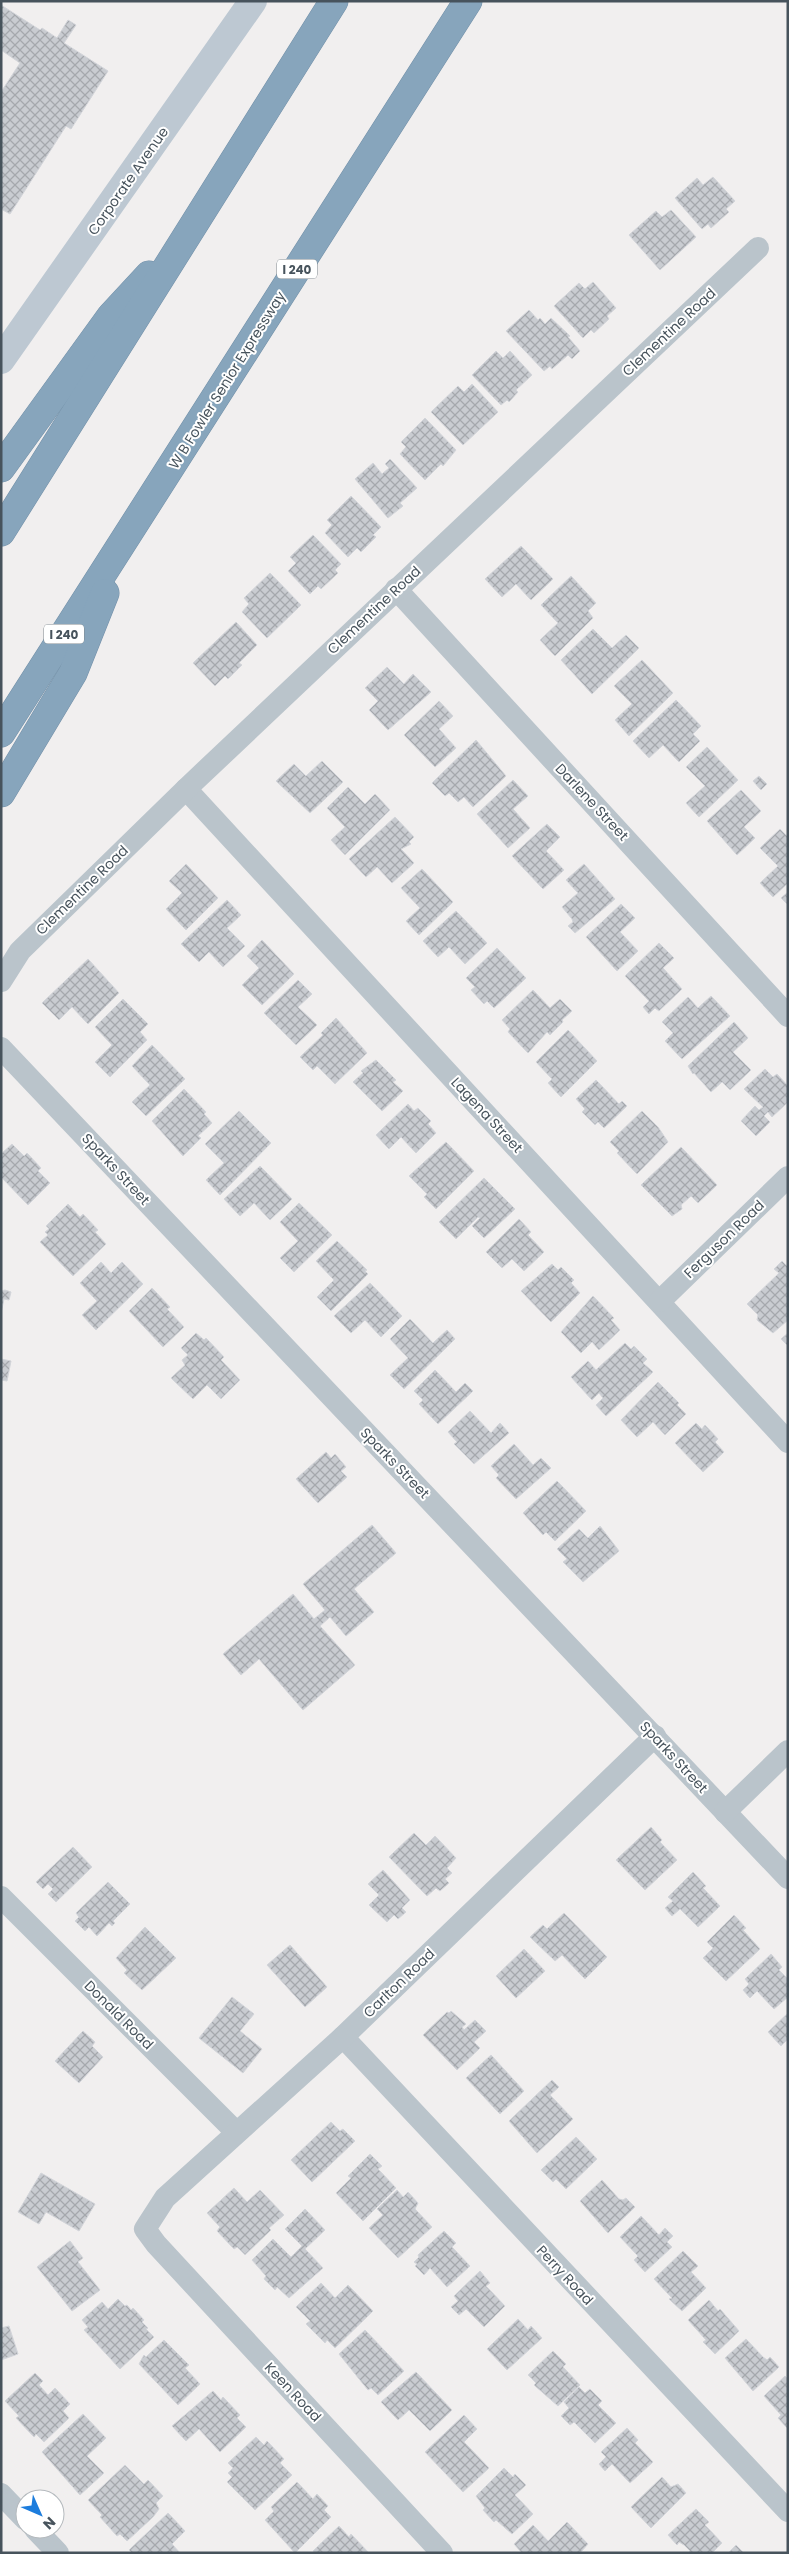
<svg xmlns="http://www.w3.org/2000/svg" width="789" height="2554" font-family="Poppins,sans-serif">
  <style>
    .building { fill: url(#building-cross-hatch); stroke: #d3d5da }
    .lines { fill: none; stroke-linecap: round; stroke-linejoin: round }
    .highway-casing { stroke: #7390a8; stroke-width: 29 }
    .street { stroke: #bac4cb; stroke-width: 22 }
    .secondary { stroke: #bdc8d2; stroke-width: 28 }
    .highway { stroke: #87a5bc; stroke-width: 28 }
    .labels { text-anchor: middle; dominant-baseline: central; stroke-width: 4; stroke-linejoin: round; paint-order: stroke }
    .shield { fill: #fff; stroke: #7e878d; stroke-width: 1 }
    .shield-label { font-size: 12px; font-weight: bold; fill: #47535c }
    .street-label { font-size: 14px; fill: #47535c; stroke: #fff }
  </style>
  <defs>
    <pattern id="building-cross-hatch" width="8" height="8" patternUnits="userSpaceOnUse" patternTransform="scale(1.25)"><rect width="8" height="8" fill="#c9ccd1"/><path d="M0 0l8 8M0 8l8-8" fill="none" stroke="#a5a8ad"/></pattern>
  </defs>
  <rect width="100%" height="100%" fill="#f1efef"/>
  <!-- building -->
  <g class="building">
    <polygon points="1,5 40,30 42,28 57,38 68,20 76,25 64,43 108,71 71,129 66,126 10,214 1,209 1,92 20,63 1,50"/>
    <polygon points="713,177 735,201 726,209 729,212 711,228 708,224 702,229 675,198 697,178 703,185"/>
    <polygon points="671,210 696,237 660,270 629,235 656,211 662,217"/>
    <polygon points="593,282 616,308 607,316 609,319 594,333 591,330 583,338 554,306 579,283 585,289"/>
    <polygon points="529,310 538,320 540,318 545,324 551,318 570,336 568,337 580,351 572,359 568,355 552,369 550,366 544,371 506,331"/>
    <polygon points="496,351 503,358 510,351 532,375 516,390 518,392 509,402 507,400 501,405 472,375"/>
    <polygon points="472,384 498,412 463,445 431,412 458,386 464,392"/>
    <polygon points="425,418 456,450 443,466 441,464 425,480 400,454 406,447 401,442"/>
    <polygon points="390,459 417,488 400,503 403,506 388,518 355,479 373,463 382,474 389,468 385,464"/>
    <polygon points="351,496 381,527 373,535 376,537 361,552 357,548 348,557 325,533 332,525 327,520"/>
    <polygon points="313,535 341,564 335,570 338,573 321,589 318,586 310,594 288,571 296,563 290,557"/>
    <polygon points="521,546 553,579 531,600 516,584 502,597 485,579"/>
    <polygon points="270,573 301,605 267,638 242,612 249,604 244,598"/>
    <polygon points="571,576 596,603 588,611 593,618 555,656 540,640 558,623 541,605"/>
    <polygon points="236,622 257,645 239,663 242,665 228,679 225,676 215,686 193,663"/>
    <polygon points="593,629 612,648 626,635 639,648 592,694 561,660"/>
    <polygon points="642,660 673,693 629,736 615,720 632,704 614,686"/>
    <polygon points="387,667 404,684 413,674 431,692 388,730 369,710 378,701 365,688"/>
    <polygon points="676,700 701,726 693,734 700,741 679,762 663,745 649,758 633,741"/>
    <polygon points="439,701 453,716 439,729 456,748 435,767 404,735"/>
    <polygon points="476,740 506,776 473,807 464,797 458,802 449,793 445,796 432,783"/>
    <polygon points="707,747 738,780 699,817 686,803 705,786 686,767"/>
    <polygon points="322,761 343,782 310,813 276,781 294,764 306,776"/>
    <polygon points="759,776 767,784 761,790 753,781"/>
    <polygon points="513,780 528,796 513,809 530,828 508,848 477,814"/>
    <polygon points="348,787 365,804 375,794 390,810 345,855 331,840 345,827 327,808"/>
    <polygon points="741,790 761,811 744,827 755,838 737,855 707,821"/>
    <polygon points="395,817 414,837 409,842 411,844 401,849 414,863 392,883 377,867 366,877 349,859"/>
    <polygon points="547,824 560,837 546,851 564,870 543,889 512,856"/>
    <polygon points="780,829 788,837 788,883 773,897 760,883 778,866 760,848"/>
    <polygon points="186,864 218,898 186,930 166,909 182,893 169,881"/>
    <polygon points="584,864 615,899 575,933 568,926 573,922 572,919 562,907 578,893 566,880"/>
    <polygon points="422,869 453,902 419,935 406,921 420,908 401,888"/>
    <polygon points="788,892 788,905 781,898"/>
    <polygon points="227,900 241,915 227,928 245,946 223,967 209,952 199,962 181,944"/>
    <polygon points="621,904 635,918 620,932 638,951 617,971 586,937"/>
    <polygon points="456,911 487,943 465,964 449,947 438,957 423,941"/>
    <polygon points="262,940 294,974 262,1005 242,985 259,968 247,956"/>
    <polygon points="659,943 674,958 663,968 682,989 659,1011 655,1008 649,1014 643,1007 649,1001 625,976"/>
    <polygon points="497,948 526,978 494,1008 487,1001 484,1004 471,990 475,987 466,978"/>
    <polygon points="88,959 119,993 88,1024 72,1007 59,1020 42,1003"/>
    <polygon points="298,980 312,994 298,1007 317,1025 296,1045 264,1013"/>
    <polygon points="533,990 550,1008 560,999 572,1011 562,1020 563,1022 550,1035 547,1032 528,1053 508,1032 510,1029 502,1020"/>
    <polygon points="711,996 730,1016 682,1059 665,1041 673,1033 662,1022 688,997 698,1008"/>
    <polygon points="123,999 148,1024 140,1032 147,1040 110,1077 95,1062 112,1045 95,1027"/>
    <polygon points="336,1018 367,1053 335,1084 317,1066 313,1070 300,1057 323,1035 321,1033"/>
    <polygon points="734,1022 748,1038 733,1052 751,1070 730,1090 722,1082 711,1092 694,1073 693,1074 688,1066"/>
    <polygon points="568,1030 597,1061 561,1097 548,1083 552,1079 536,1062"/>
    <polygon points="152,1045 185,1079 146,1116 132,1102 150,1085 132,1066"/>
    <polygon points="376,1060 396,1080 393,1082 403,1091 382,1111 353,1082 363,1073 361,1071"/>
    <polygon points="765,1069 773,1077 777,1074 788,1086 788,1102 772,1117 768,1112 764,1116 770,1122 756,1136 741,1121 755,1106 759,1110 763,1107 744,1089"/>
    <polygon points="596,1080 619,1104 622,1101 627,1106 604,1128 598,1122 595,1125 582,1112 585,1109 576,1099"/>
    <polygon points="184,1089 206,1112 204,1114 212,1123 198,1136 201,1138 183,1156 152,1121"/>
    <polygon points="408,1104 414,1111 418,1108 431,1121 428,1124 436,1133 416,1153 401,1137 389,1149 376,1135"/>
    <polygon points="239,1111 271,1143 220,1195 206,1180 224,1163 205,1144"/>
    <polygon points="642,1111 658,1127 668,1142 637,1174 617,1153 619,1151 610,1142"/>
    <polygon points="446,1142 474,1171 436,1209 424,1197 427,1194 409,1176"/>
    <polygon points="12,1144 24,1156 27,1153 41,1168 38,1171 50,1183 28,1205 1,1177 1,1154"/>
    <polygon points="681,1147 717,1185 698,1203 691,1196 681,1205 682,1209 672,1216 641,1185"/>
    <polygon points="260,1166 292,1199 270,1220 254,1203 240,1216 224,1199"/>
    <polygon points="484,1178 515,1209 484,1238 472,1226 480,1218 478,1217 456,1239 439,1222"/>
    <polygon points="299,1203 332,1235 294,1272 280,1258 298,1241 280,1222"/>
    <polygon points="68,1204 80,1217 83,1214 98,1230 95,1232 106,1244 73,1276 40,1242 48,1235 45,1232 49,1229 46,1226"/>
    <polygon points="519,1219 531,1232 528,1235 544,1252 524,1271 512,1259 502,1268 486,1252"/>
    <polygon points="337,1241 367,1270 365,1271 368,1274 331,1311 317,1297 334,1280 316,1261"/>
    <polygon points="782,1261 788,1267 788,1320 773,1333 757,1320 758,1315 747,1304 779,1273 774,1269"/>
    <polygon points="101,1262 111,1273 122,1262 143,1284 96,1330 82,1315 97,1301 80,1283"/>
    <polygon points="552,1264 558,1270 561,1267 574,1280 571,1283 580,1293 551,1322 521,1291"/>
    <polygon points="370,1283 402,1316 381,1337 365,1320 351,1333 334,1316"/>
    <polygon points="152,1288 170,1307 167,1309 184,1327 163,1347 129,1311"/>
    <polygon points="5,1290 11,1292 9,1300 4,1299 1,1313 1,1291"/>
    <polygon points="593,1296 614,1318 611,1320 620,1330 599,1350 592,1342 581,1353 561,1332"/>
    <polygon points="410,1319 433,1343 447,1330 455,1339 404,1389 390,1375 408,1358 390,1339"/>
    <polygon points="196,1333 204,1340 206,1338 224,1357 221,1360 240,1380 221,1399 207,1385 193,1399 171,1378 185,1365 182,1360 188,1355 181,1348"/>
    <polygon points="788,1333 788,1346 781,1339"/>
    <polygon points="625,1343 631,1349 634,1346 647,1359 643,1363 653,1372 606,1416 596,1405 603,1398 599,1393 592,1400 571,1377 588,1361 596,1370"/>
    <polygon points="1,1359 11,1361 7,1381 1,1380"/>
    <polygon points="435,1370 456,1392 465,1383 473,1391 438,1424 419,1404 423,1400 414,1391"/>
    <polygon points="658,1382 679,1403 677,1405 686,1414 665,1435 653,1422 637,1437 621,1420"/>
    <polygon points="470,1411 491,1433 500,1423 509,1433 474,1464 454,1444 457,1442 448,1432"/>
    <polygon points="696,1423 702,1429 705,1425 718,1439 715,1442 724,1452 703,1472 675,1443"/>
    <polygon points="514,1444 533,1465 541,1458 551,1468 516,1499 496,1478 499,1475 491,1466"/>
    <polygon points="326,1452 331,1458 335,1454 346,1467 341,1471 347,1477 318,1503 296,1479"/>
    <polygon points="557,1481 586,1511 555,1541 546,1532 543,1535 523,1513"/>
    <polygon points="372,1525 396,1553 354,1589 374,1612 346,1636 330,1617 320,1626 355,1665 303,1710 259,1659 241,1675 223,1654 293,1594 314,1619 325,1610 303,1584"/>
    <polygon points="600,1526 619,1551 583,1582 563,1562 567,1559 557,1549 579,1529 588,1538"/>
    <polygon points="651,1827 662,1840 660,1842 677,1860 645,1890 616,1860"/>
    <polygon points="414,1833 426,1845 435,1836 456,1858 447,1868 452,1873 445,1879 449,1883 440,1891 436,1888 427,1896 389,1857"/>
    <polygon points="73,1847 92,1867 56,1902 48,1894 53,1889 48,1884 43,1889 36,1882"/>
    <polygon points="383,1870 410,1900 402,1908 406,1912 398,1919 394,1915 387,1922 369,1905 379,1895 368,1884"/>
    <polygon points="693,1872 706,1886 703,1888 720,1906 698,1927 680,1909 672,1916 665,1908 673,1901 668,1897"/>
    <polygon points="108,1882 130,1904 113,1921 115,1923 112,1926 109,1923 97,1936 89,1927 85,1931 75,1921 79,1917 76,1913"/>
    <polygon points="564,1913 607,1957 585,1979 562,1955 555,1961 530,1937 543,1925 547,1929"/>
    <polygon points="734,1915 746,1928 743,1930 760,1949 726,1981 703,1958 713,1948 707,1942"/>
    <polygon points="145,1927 176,1958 142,1990 124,1973 127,1970 116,1958"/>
    <polygon points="290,1945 327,1987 305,2007 267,1965"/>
    <polygon points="524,1949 545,1971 516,1998 496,1976"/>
    <polygon points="771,1954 782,1967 779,1970 788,1979 788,1997 774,2009 757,1991 750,1998 743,1990 749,1984 745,1979"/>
    <polygon points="232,1997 254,2014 240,2031 262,2049 243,2073 199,2038"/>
    <polygon points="451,2011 466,2024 462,2027 464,2030 475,2020 486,2031 474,2042 480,2048 457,2070 423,2035 447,2012 449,2013"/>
    <polygon points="788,2013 788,2039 781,2046 768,2032"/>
    <polygon points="83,2031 95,2042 92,2046 103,2057 79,2083 55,2061"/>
    <polygon points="491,2055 524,2091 500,2114 466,2078"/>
    <polygon points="552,2080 559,2087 550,2095 573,2119 537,2153 509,2121"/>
    <polygon points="331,2122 340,2131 343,2129 355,2141 312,2182 291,2160"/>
    <polygon points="576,2137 597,2159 566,2189 556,2179 553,2182 541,2170"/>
    <polygon points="370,2154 382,2166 378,2169 396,2188 363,2221 336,2193 351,2178 348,2176"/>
    <polygon points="41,2173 95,2204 79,2231 46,2212 39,2224 18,2212"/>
    <polygon points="602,2180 619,2199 623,2200 626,2198 635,2207 608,2233 580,2201"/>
    <polygon points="234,2188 247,2202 260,2190 284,2215 269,2228 271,2230 245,2255 237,2247 234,2249 217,2231 220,2227 207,2213"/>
    <polygon points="397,2190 403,2197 408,2192 418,2203 415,2209 432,2227 398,2258 369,2228 383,2215 377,2209"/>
    <polygon points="305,2209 325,2230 305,2249 323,2268 289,2298 277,2287 275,2290 264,2279 266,2276 252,2260 273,2239 291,2257 302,2246 285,2229"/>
    <polygon points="641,2216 659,2235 665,2228 673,2236 667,2242 672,2247 645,2272 634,2260 638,2256 620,2237"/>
    <polygon points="444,2231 456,2243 452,2247 470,2266 447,2287 430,2268 424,2275 415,2266 417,2264 414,2262 419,2257 418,2255"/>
    <polygon points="70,2241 83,2258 78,2262 100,2290 72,2311 37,2267"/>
    <polygon points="683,2251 698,2266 691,2272 706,2288 682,2311 669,2299 672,2298 654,2279"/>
    <polygon points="480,2271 490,2283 486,2286 505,2306 484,2327 466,2309 459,2315 451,2307 458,2301 454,2296"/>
    <polygon points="321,2283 335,2298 348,2285 373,2311 335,2348 327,2340 325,2343 306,2324 310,2321 296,2307"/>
    <polygon points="118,2299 125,2306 127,2305 131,2310 133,2308 144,2320 142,2322 148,2328 146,2329 154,2337 120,2369 84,2330 88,2327 82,2320 102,2302 108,2309"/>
    <polygon points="709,2300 718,2311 720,2309 739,2331 715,2354 703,2342 706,2340 688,2320"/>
    <polygon points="518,2319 528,2330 531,2326 542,2338 507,2370 487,2349"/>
    <polygon points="9,2326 18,2354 1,2360 1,2328"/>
    <polygon points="365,2330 404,2371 378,2395 371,2388 368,2390 339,2354"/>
    <polygon points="746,2339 763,2357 767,2360 770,2357 779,2367 753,2391 725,2358"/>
    <polygon points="164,2340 189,2365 185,2368 200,2384 178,2405 139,2364 144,2355 146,2357"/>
    <polygon points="553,2351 566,2364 563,2367 580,2385 558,2406 534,2385 536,2383 528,2375"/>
    <polygon points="416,2372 452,2410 430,2431 409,2410 398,2420 381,2402"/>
    <polygon points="35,2373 43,2381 39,2385 48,2395 55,2388 70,2404 63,2411 69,2418 44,2442 36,2434 34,2437 16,2418 19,2416 5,2401"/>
    <polygon points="785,2376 788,2379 788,2429 778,2418 781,2415 764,2396"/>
    <polygon points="579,2387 585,2393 590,2389 602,2401 598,2405 616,2423 595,2443 574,2422 570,2425 561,2416 569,2408 564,2402"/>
    <polygon points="213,2391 221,2400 223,2397 240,2415 237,2418 246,2427 220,2452 199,2429 186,2441 172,2426"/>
    <polygon points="83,2414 106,2438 87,2456 104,2473 80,2495 42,2452"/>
    <polygon points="464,2415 477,2429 464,2442 489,2468 463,2492 425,2452"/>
    <polygon points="627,2428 638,2440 635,2443 653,2462 630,2483 612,2464 605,2471 599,2464 606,2457 601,2452"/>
    <polygon points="256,2437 264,2445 267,2441 284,2459 280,2463 292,2475 255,2510 227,2482 232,2477 228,2473 233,2468 228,2463"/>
    <polygon points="125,2465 144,2484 148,2480 163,2496 156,2503 159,2509 153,2517 127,2541 120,2534 117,2536 100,2517 102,2515 88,2500"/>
    <polygon points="504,2468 513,2477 515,2474 526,2485 515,2495 533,2514 512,2534 496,2520 494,2522 483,2510 485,2508 476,2496"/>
    <polygon points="662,2477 671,2487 678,2484 686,2493 651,2528 631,2507"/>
    <polygon points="297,2482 313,2499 317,2494 328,2506 324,2510 331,2517 295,2553 265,2520 274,2511 271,2507"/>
    <polygon points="696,2509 709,2522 705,2525 722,2543 712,2553 688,2553 690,2551 684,2545 679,2542 677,2545 668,2535"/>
    <polygon points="168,2513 185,2531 172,2544 180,2553 132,2553 129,2550"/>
    <polygon points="567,2522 588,2544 580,2553 522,2553 514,2544 533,2525 548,2541"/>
    <polygon points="339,2526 349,2537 351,2534 369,2553 315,2553 313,2551"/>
    <polygon points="736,2545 744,2553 728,2553"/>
  </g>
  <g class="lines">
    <!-- highway casing -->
    <g class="highway-casing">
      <g id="highway">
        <polyline points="1,468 111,316 149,275"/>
        <polyline points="1,532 334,1"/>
        <polyline points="1,733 468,1"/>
        <polyline points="1,793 73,673 105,593"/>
      </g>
    </g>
    <!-- street -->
    <g class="street">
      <polyline points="396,589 788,1016"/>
      <polyline points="186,789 788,1442"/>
      <polyline points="1,981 20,951 186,789 758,248"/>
      <polyline points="1,1048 788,1878"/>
      <polyline points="660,1301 788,1177"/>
      <polyline points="725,1812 788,1751"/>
      <polyline points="1,1897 236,2132"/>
      <polyline points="343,2037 788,2511"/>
      <polyline points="1,2494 25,2519"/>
      <polyline points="35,2529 58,2553"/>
      <polyline points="442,2553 156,2244 145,2229 165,2198 343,2037 655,1736"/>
    </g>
    <!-- secondary -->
    <polyline class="secondary" points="1,360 253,1"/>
    <!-- highway -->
    <use href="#highway" class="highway"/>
  </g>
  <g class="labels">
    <!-- shield labels -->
    <g class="shield">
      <rect x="277" y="259.5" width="40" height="19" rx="4"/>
      <rect x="44" y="624.5" width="40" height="19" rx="4"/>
    </g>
    <g class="shield-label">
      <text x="297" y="269">I 240</text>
      <text x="64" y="634">I 240</text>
    </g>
    <!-- street labels -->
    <g class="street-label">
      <text transform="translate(128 181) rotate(-55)">Corporate Avenue</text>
      <text transform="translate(669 332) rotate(-43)">Clementine Road</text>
      <text transform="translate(227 380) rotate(-58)">W B Fowler Senior Expressway</text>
      <text transform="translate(374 610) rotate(-43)">Clementine Road</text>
      <text transform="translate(592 802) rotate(47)">Darlene Street</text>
      <text transform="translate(82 890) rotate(-44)">Clementine Road</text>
      <text transform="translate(487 1115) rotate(47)">Lagena Street</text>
      <text transform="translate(116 1169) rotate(47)">Sparks Street</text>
      <text transform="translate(724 1239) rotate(-44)">Ferguson Road</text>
      <text transform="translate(395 1463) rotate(46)">Sparks Street</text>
      <text transform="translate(674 1757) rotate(47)">Sparks Street</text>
      <text transform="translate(399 1983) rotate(-44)">Carlton Road</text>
      <text transform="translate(119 2015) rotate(45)">Donald Road</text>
      <text transform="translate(565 2275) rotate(47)">Perry Road</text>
      <text transform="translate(293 2392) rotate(47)">Keen Road</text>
    </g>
  </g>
  <!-- border -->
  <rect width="789" height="2554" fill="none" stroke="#47535c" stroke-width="5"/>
  <!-- north arrow -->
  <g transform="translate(40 2514) rotate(135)"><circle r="24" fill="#ffffff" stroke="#b5babe"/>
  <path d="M0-4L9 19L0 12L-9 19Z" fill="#1d7ddd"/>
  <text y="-8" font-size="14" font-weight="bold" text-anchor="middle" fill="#47535c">N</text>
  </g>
</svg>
